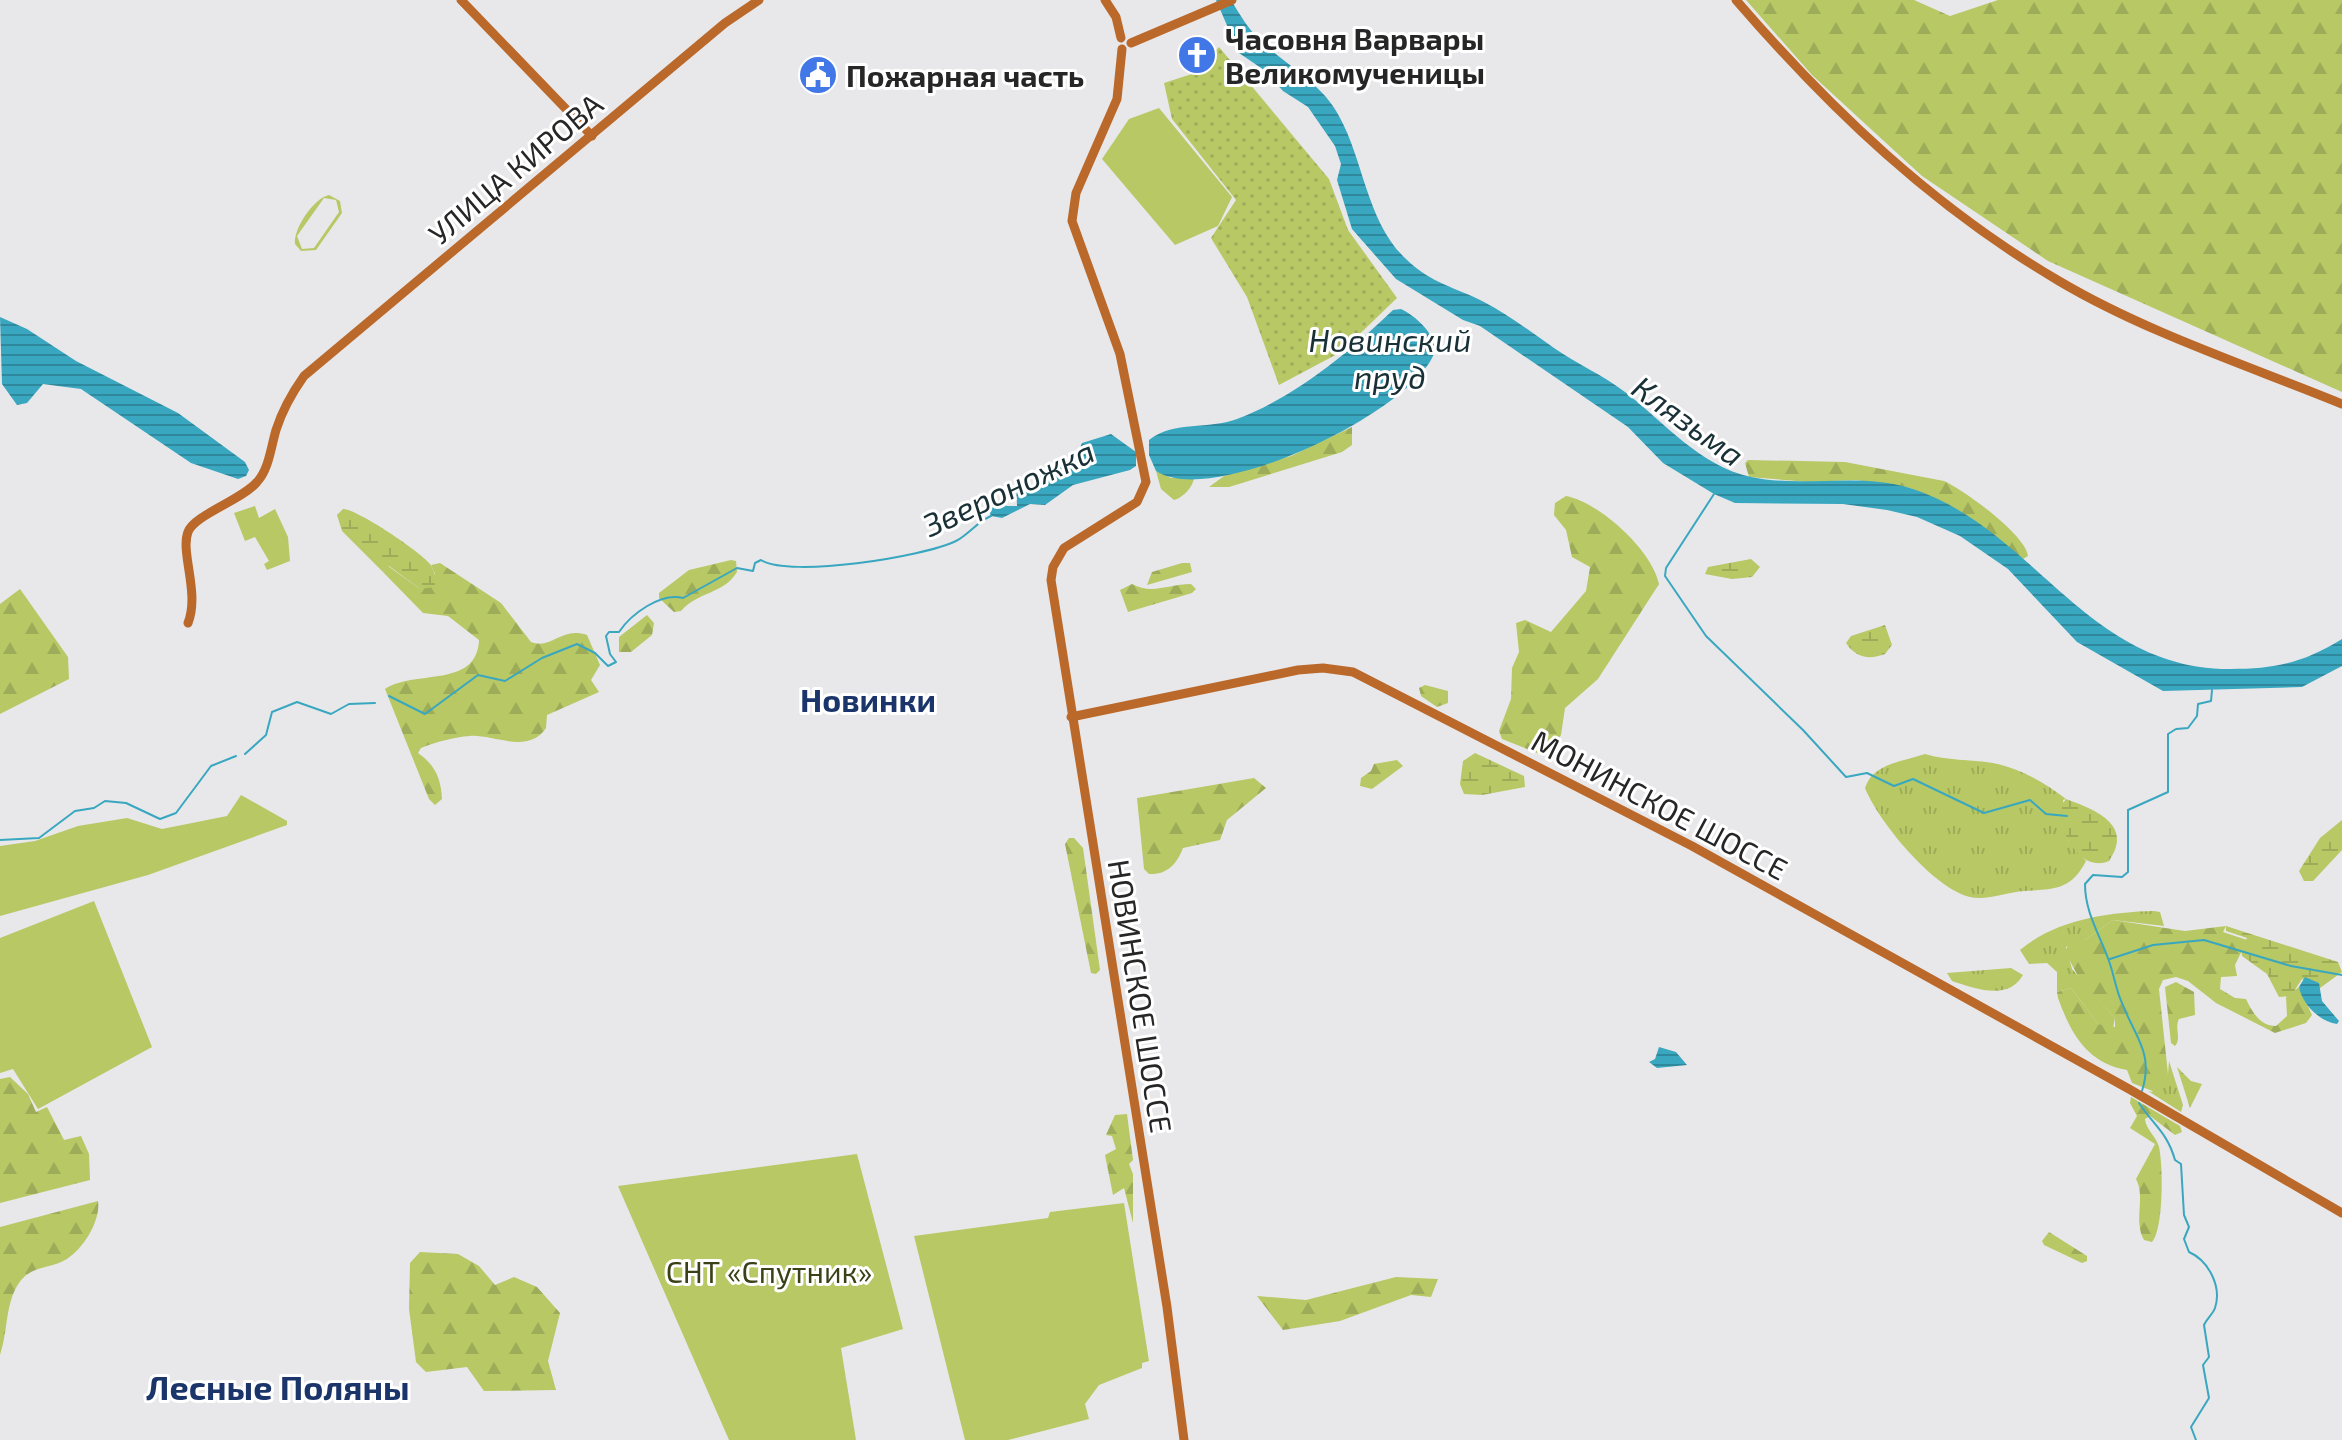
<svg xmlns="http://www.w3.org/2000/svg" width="2342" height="1440" font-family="'Exo 2',sans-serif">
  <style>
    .grass { fill: url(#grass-tufts) }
    .forest { fill: url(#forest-firs) }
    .wetland { fill: url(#wetland-marsh) }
    .park { fill: url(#park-dots) }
    .garden { fill: #b7c865; fill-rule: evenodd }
    .water { fill: url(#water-rules) }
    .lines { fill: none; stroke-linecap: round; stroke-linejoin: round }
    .stream { stroke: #39a7c0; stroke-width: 2 }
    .secondary { stroke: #bb692b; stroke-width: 9 }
    .labels { text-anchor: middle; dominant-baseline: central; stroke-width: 6; stroke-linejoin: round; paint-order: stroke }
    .poi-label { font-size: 30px; font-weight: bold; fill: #262627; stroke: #fff; text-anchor: start }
    .street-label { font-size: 30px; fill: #262627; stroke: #fff }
    .park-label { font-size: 30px; fill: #3a4117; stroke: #fff }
    .water-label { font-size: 32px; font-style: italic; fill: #183036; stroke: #fff }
    .neighbourhood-label { font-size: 32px; font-weight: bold; fill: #1b356b; stroke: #fff }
    .quarter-label { font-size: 34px; font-weight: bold; fill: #1b356b; stroke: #fff }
  </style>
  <defs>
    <pattern id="grass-tufts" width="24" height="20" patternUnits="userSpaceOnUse" patternTransform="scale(2)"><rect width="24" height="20" fill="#b7c865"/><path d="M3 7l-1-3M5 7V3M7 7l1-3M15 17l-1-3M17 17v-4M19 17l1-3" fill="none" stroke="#9dac58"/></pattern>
    <pattern id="forest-firs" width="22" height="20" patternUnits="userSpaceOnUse" patternTransform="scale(2)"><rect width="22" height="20" fill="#b7c865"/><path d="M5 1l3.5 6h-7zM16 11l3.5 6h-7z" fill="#9dac58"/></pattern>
    <pattern id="wetland-marsh" width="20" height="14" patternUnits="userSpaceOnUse" patternTransform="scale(2)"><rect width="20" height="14" fill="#b7c865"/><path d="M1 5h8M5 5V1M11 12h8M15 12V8" fill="none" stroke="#9dac58"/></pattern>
    <pattern id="park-dots" width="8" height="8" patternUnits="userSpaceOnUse" patternTransform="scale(2)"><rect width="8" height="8" fill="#b7c865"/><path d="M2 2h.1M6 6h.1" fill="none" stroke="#9dac58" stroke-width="1.8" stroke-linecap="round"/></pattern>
    <pattern id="water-rules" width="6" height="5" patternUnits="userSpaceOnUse" patternTransform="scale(2)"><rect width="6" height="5" fill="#39a7c0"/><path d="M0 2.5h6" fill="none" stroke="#30889c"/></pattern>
  </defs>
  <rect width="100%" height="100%" fill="#e8e8ea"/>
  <!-- grass -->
  <g class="grass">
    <path d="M1925,754C1948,761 1969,759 1993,763C2022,769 2043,782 2066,799L2063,800L2068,840L2086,861C2071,890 2055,889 2024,891C2008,892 1986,901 1970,897C1933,888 1878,821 1865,788C1873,763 1902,762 1925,754Z"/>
    <path d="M2154,911L2160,912L2164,926L2113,920L2085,940L2066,947L2072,969L2115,1018L2113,1028L2098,1024L2071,988L2057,992V972L2047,963L2029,964L2020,950C2055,920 2108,912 2154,911Z"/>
    <path d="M2011,968L2023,975C2008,1001 1976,989 1952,981L1947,973Z"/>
    <polygon points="2169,1061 2183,1105 2181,1112 2148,1091 2152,1092 2168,1074"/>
  </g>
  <!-- forest -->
  <g class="forest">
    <polygon points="1746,0 1914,0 1950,16 1998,0 2342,0 2342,392 2048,261 1922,176 1812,75"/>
    <polygon points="1352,427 1352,445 1342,452 1229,487 1209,487 1224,476 1291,456"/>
    <path d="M1748,460L1845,462L1944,481C1964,490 2026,535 2028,556L2023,559L1947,506L1910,488L1856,480L1809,482L1749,477L1745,463Z"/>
    <path d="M1156,471L1171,478L1194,477C1194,486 1183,498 1174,500L1161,489Z"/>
    <path d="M1566,496C1599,502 1652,550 1659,584L1598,679L1565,708L1561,735L1549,754L1542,755L1502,739L1499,731L1511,699L1512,668L1519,652L1516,623L1525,620L1551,632L1586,591L1590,567L1572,557L1566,530L1554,515L1555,503Z"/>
    <path d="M731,560L736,561L737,572C724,594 697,592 681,611L674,612L659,598V593L689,570Z"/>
    <path d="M440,563L501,603L531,642C552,650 561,626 587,635L600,665L591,680L599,692L547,715L546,728C528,755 493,734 470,736C454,737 436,742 421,748L418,753C435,765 441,778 442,799L435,805L429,799L385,689C415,669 477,689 479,640L448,616L423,613L383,572L388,566L420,589L435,574L431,565Z"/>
    <polygon points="1182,563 1190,563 1192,572 1147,585 1152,572"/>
    <path d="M1132,584C1152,595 1169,584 1191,584L1196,589L1192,593L1128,612L1120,590Z"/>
    <polygon points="20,589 68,657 69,679 0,714 0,604"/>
    <polygon points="647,615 654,623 652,635 631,652 619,652 619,637"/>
    <polygon points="1425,685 1448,691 1448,703 1437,707 1421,696 1419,688"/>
    <polygon points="1397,760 1403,766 1372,789 1360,786 1361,778 1371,771 1374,764"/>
    <path d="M1254,778L1266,788L1227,820L1220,840L1183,848C1177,864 1167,875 1149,874L1144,869L1137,798Z"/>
    <polygon points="1069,838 1074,838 1083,848 1100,970 1096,974 1091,973 1065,844"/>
    <path d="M2113,920L2185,931L2226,926L2223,932L2247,940L2235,965L2237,976L2221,977L2220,989L2235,998L2246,999C2252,1012 2260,1026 2276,1026L2287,1016L2286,997L2299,987L2312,1015L2306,1023L2275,1033L2216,1003L2188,981L2176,977L2163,980L2159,989L2168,1074L2155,1092L2132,1083L2127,1070C2087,1063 2071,1034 2058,998L2057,992L2071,988L2098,1024L2115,1027V1018L2079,978L2065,952L2069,943L2085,940Z"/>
    <path d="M2176,982L2194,992L2195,1015L2179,1019C2174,1028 2182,1038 2175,1046L2171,1043L2165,987Z"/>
    <polygon points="2177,1067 2191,1081 2202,1084 2190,1108"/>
    <polygon points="10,1077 28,1094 36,1112 47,1107 64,1140 81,1136 89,1154 90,1180 0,1203 0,1079"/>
    <path d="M2131,1097L2180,1126L2182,1132L2175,1135L2150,1116L2145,1119C2146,1130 2156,1136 2159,1147C2163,1164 2164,1229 2152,1242L2144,1240C2133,1220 2146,1198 2136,1179L2155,1144L2130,1128L2137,1116L2130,1103Z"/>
    <polygon points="1127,1114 1133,1160 1129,1164 1133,1174 1133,1223 1124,1188 1113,1195 1105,1155 1116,1149 1112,1136 1106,1135 1115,1115"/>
    <path d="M98,1201C101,1220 84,1248 67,1259C51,1269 31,1265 19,1283C5,1303 8,1332 0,1355V1227Z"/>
    <polygon points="2049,1232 2087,1256 2087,1261 2082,1263 2044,1245 2042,1241"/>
    <polygon points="420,1252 458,1254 479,1266 495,1285 514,1277 537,1287 560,1313 548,1361 556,1390 484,1391 467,1367 426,1372 416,1362 409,1309 410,1263"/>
    <polygon points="1396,1277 1438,1279 1431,1297 1411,1295 1340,1321 1283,1330 1257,1296 1306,1300"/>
  </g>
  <!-- wetland -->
  <g class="wetland">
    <path d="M343,509C357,509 421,552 430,564C434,570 437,579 434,587L420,589L389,566L383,572L342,531L337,515Z"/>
    <polygon points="1751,559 1760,567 1752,577 1732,579 1705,574 1708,567"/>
    <path d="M1885,625L1892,645L1885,654C1869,660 1856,658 1846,643L1851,636Z"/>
    <polygon points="1475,753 1524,776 1525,787 1482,795 1464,794 1460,784 1463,761"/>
    <path d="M2066,799C2093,809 2135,824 2109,861C2080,873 2060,832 2059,809Z"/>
    <polygon points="2342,820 2342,850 2313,881 2304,881 2299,871 2320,838"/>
    <polygon points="2226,926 2338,962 2342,972 2320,988 2302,979 2291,996 2279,997 2267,974 2242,956 2241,949 2247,938 2226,931"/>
  </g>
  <!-- park -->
  <polygon class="park" points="1219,47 1329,179 1348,230 1397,298 1341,352 1279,385 1247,297 1211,238 1236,200 1172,119 1164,83 1198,72"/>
  <!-- garden -->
  <g class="garden">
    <polygon points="1159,108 1232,197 1218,226 1175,245 1102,159 1129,119"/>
    <path d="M329,195L340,201L342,213L316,250L301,251L295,244C293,229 314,198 329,195ZM324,198L336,200L339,212L314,248L302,249L297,236Z"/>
    <polygon points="255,506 259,518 275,509 288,537 290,561 267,570 264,564 269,561 255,537 245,541 234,513"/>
    <polygon points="241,795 287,821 287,825 148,875 0,916 0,846 35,841 78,826 127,818 162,829 227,816"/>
    <polygon points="94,901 152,1047 38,1109 13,1069 0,1073 0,938"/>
    <polygon points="857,1154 903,1329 841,1348 856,1440 729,1440 618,1186"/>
    <polygon points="1124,1203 1149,1361 1142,1363 1142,1368 1099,1385 1085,1404 1089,1419 1008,1440 965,1440 914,1236 1048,1218 1050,1212"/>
  </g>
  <!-- water -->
  <g class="water">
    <path d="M1216,0H1231C1240,15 1250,32 1264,44C1289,67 1323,85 1339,116C1364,161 1367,223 1406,259C1432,284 1455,287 1484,302C1509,315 1531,332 1554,348C1577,364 1603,375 1625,392C1664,422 1700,466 1751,477C1803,488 1859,472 1910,488C2035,528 2085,669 2230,669C2275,669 2303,663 2342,639V666L2302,687L2163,691L2077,642L2008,569L1960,536L1917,517L1887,510L1843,504L1735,503L1714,494L1663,463L1628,427L1480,326L1463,320L1396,279L1352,229L1337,180L1341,164L1335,146L1308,107L1283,91L1264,70L1239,53Z"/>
    <path d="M1401,309C1416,316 1441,338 1433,356C1407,414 1212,508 1156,471L1149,455V440C1175,420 1208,430 1237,419C1297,396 1348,353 1393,310Z"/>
    <polygon points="0,317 27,329 76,361 178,413 245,462 249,470 246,476 238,479 191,463 81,389 43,384 27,403 17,405 2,384"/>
    <polygon points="1111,434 1136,452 1136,466 1130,470 1073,485 1045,505 1030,504 1002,518 991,516 988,508 995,498 1007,506 1017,506 1016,483 1022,481 1034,488 1041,473 1047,470 1055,476 1055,466 1066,468 1073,464 1082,443"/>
    <path d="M2305,977L2319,983L2322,1001L2339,1021L2337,1024C2320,1022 2302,1004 2299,987Z"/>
    <polygon points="1659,1047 1676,1052 1687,1065 1657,1068 1649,1062 1655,1059"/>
  </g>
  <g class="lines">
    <!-- stream -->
    <g class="stream">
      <polyline points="1714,494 1666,568 1665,576 1706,636 1803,730 1846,777 1867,773 1894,786 1913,779 1984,813 2030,800 2046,814 2067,816"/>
      <path d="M389,696L425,714L478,675L505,681L542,658L577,644L595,653L608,666L616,662L610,654L606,636L609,632H619C631,614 661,592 683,598L737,568L753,571L755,563L761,560C790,578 923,557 956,541C969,534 977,522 991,516"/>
      <polyline points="245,754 266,735 272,712 297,702 331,714 349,704 375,703"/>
      <polyline points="0,840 39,838 75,811 94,808 105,801 126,803 160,819 176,813 211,766 236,756"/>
      <polyline points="2110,959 2153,945 2204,940 2291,966 2342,975"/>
      <path d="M2142,1091C2154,1053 2135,1037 2122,1003C2116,990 2114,975 2109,961C2100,935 2085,913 2085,884L2093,875L2122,877L2128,872V810L2168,792V734L2176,729L2188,728L2197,716L2198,704L2211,701L2212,690"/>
      <path d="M2139,1103C2154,1126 2167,1132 2175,1160L2181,1164L2184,1215L2189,1227L2184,1239L2189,1252C2209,1261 2222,1287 2215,1308C2213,1314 2207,1318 2204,1325L2209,1357L2203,1365L2209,1398L2191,1427L2196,1440"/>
    </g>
    <!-- secondary -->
    <g class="secondary">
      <polyline points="461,0 592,136"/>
      <polyline points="1105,0 1116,17 1121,38"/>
      <path d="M1736,0C1831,110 1933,207 2059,281C2145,332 2249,366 2342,404"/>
      <polyline points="1131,43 1232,0"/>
      <polyline points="1122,49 1117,99 1076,193 1072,221 1120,354 1146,482 1137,502 1064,548 1053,567 1051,580 1167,1307 1184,1440"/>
      <path d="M188,623C200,593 180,552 188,532C194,515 242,500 257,482C269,469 271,447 276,430C282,411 292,393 304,376L725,23L759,0"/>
      <polyline points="1071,717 1298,670 1323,668 1353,672 1692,846 2129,1089 2342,1213"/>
    </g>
  </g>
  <!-- icons -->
  <defs>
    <g id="church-disc" transform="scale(2)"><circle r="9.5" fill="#4277e8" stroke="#fff"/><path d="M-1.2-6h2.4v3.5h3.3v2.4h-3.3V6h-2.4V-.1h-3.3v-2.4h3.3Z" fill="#fff"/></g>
    <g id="civic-disc" transform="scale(2)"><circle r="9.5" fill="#4277e8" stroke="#fff"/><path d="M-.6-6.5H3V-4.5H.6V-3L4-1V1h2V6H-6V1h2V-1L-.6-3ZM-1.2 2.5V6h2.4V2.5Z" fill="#fff"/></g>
  </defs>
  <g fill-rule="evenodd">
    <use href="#church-disc" x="1197" y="55"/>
    <use href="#civic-disc" x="818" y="75"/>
  </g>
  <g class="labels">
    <!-- poi labels -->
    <g class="poi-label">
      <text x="1225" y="38">Часовня Варвары<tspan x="1225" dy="34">Великомученицы</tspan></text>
      <text x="846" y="75">Пожарная часть</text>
    </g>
    <!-- street labels -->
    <g class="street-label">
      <text transform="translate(515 168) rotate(-40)">УЛИЦА КИРОВА</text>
      <text transform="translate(1660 804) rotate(28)">МОНИНСКОЕ ШОССЕ</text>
      <text transform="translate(1141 996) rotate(81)">НОВИНСКОЕ ШОССЕ</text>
    </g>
    <!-- park labels -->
    <g class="park-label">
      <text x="769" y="1271">СНТ «Спутник»</text>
    </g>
    <!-- water labels -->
    <g class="water-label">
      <text x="1390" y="339">Новинский<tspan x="1390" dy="37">пруд</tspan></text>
      <text transform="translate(1689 420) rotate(36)">Клязьма</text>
      <text transform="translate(1008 487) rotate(-25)">Звероножка</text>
    </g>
    <!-- neighbourhood labels -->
    <g class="neighbourhood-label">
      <text x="868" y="699">Новинки</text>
    </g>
    <!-- quarter labels -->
    <g class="quarter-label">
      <text x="278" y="1386">Лесные Поляны</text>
    </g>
  </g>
</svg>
